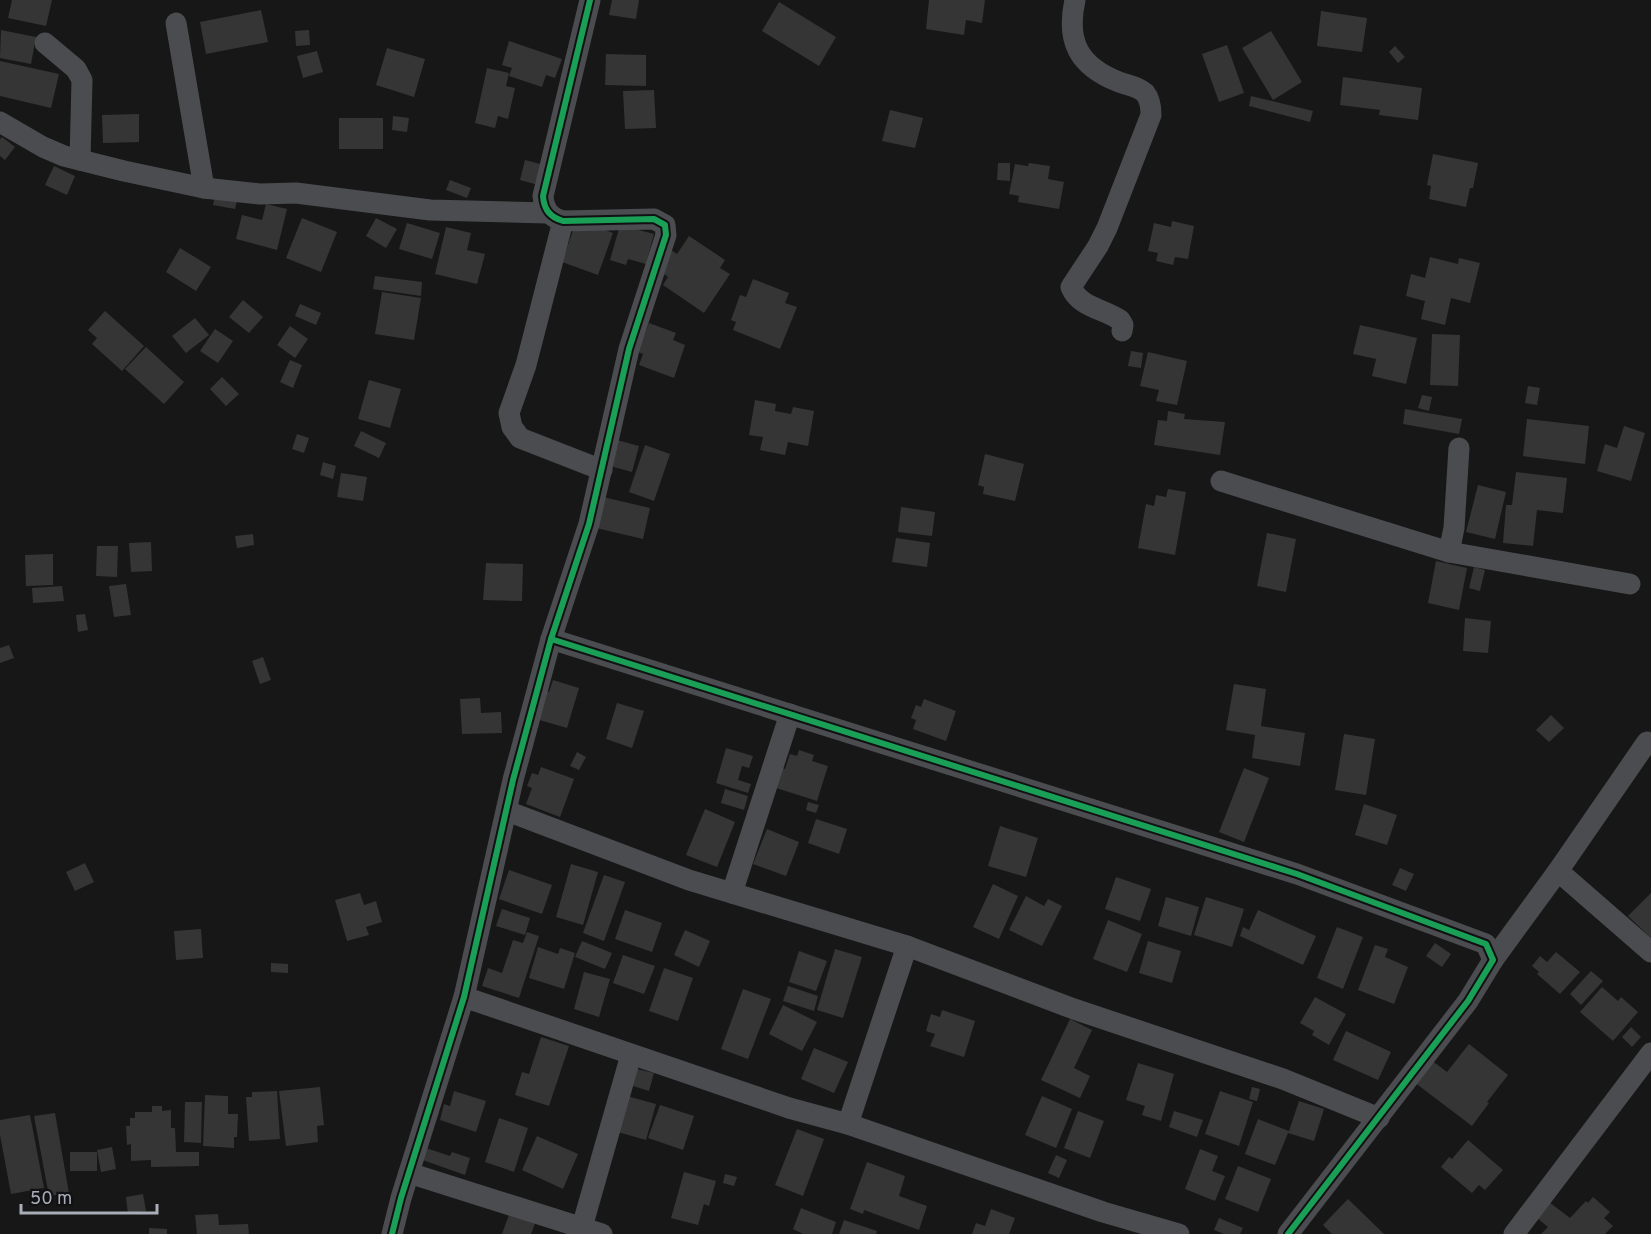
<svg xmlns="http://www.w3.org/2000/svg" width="1651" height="1234" font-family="Overpass,sans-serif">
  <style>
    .building { fill: #353536 }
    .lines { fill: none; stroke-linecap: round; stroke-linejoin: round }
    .minor { stroke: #4b4c50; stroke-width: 21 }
    .cycleway-casing { stroke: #111113; stroke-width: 10 }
    .cycleway { stroke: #1a9f57; stroke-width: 6 }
  </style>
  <rect width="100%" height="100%" fill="#171717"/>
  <!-- building -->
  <g class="building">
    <polygon points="12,0 52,0 46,26 8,18"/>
    <polygon points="612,0 639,0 636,19 609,15"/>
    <polygon points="929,0 985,0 982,23 966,20 964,35 926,29"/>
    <polygon points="779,2 836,37 819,66 762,31"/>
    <polygon points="261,10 268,42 206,54 200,22"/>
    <polygon points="1321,11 1367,18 1362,52 1317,46"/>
    <polygon points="1,30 36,37 31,64 0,58"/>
    <polygon points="309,30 310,45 296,46 295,31"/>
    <polygon points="1271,31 1302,82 1273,100 1242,48"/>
    <polygon points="509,41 562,59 555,78 546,75 542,87 509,76 512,68 502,65"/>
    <polygon points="1227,45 1244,93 1219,102 1202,54"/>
    <polygon points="1395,46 1405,57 1398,63 1389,52"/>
    <polygon points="387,48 425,59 414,97 376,85"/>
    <polygon points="317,51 323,72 303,78 297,56"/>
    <polygon points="606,54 646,55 646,86 605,85"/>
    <polygon points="0,61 59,74 51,108 0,96"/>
    <polygon points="487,68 509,73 506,86 515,88 508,119 498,116 495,128 475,123"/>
    <polygon points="1343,77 1422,88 1418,120 1379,115 1380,110 1340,105"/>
    <polygon points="654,90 656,128 625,129 623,91"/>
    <polygon points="1251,96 1313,111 1310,122 1249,106"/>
    <polygon points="890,110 923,118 915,148 882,141"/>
    <polygon points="139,114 139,142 103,143 102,115"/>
    <polygon points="393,116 409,118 407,132 392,130"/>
    <rect x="339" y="118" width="44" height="31"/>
    <polygon points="2,137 15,147 5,160 0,156 0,139"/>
    <polygon points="1433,154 1478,163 1473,188 1470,188 1466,207 1429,199 1431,186 1427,185"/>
    <polygon points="525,160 548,166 542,186 520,180"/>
    <polygon points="998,163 1010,163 1010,181 997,180"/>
    <polygon points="1029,163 1050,166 1048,179 1064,182 1059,209 1018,202 1019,196 1009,194 1015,164 1028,166"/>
    <polygon points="54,166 75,176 67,195 45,185"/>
    <polygon points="450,180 471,188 467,198 446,190"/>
    <polygon points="216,193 238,197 235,209 213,205"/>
    <polygon points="266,204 287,209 277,250 236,239 242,215 262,220"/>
    <polygon points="302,218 337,232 321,272 286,258"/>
    <polygon points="376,218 397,229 386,248 366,236"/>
    <polygon points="1172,221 1194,226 1188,259 1175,257 1173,265 1156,261 1158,253 1148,251 1154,223 1171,227"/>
    <polygon points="576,222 584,222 613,233 598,275 562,262"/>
    <polygon points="407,223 440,233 432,259 399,249"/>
    <polygon points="620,225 654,234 646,264 628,259 626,265 610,260"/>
    <polygon points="446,227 471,233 467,250 485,254 477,284 435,274"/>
    <polygon points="689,236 725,260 720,268 730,274 704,313 663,285 668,277 658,270 671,250 677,254"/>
    <polygon points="180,248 211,267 196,291 166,272"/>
    <polygon points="1430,257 1458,264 1459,258 1480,263 1470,303 1451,298 1445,325 1421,319 1425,301 1406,296 1411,274 1425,278"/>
    <polygon points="375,276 422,282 421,296 373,289"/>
    <polygon points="753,279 789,293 785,303 797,307 780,349 733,330 736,322 731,320 740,295 746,297"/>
    <polygon points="382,292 421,298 414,340 375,334"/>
    <polygon points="243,300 263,317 249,333 229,317"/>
    <polygon points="300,304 321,313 316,325 295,316"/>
    <polygon points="105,311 144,346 122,371 92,344 97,338 88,330"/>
    <polygon points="195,318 209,335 186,353 172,336"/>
    <polygon points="649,323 676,333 673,340 685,345 674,378 639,365 643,354 638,352"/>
    <polygon points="1360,325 1417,338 1406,384 1372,376 1376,359 1353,354"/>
    <polygon points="290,326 308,339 295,358 277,345"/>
    <polygon points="215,329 233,341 218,363 200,351"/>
    <polygon points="1432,334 1460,335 1458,386 1430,385"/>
    <polygon points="146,347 184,382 164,404 125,369"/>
    <polygon points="1131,351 1143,353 1141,368 1128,366"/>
    <polygon points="1148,352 1187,361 1177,405 1156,401 1159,390 1140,386"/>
    <polygon points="290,360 302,365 293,388 280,382"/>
    <polygon points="222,377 239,394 226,406 210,389"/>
    <polygon points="369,380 401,389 390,428 358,419"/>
    <polygon points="1528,386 1540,388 1537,405 1525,403"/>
    <polygon points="1422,395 1432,397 1429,411 1418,408"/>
    <polygon points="755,400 776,404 775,411 791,414 793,407 814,411 808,446 788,442 785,455 760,450 763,437 749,435"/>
    <polygon points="1405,409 1462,419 1459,434 1403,424"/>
    <polygon points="1168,411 1185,414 1184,419 1225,422 1220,455 1154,445 1158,420 1167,421"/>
    <polygon points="1527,419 1589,426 1585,464 1523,456"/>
    <polygon points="1624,426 1645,433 1631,481 1597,471 1605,444 1617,448"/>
    <polygon points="361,431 386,443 379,458 354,446"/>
    <polygon points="297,434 309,438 304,453 292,449"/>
    <polygon points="617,440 639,446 632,472 610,466"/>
    <polygon points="645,445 670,454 654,501 629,492"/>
    <polygon points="985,454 1024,464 1015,501 983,494 984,487 978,485"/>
    <polygon points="323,462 336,466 333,479 320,475"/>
    <polygon points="1516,472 1567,478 1563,513 1537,510 1533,546 1503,543 1506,505 1512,505"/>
    <polygon points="341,473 367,477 363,501 337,497"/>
    <polygon points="1478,485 1506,492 1495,539 1466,532"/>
    <polygon points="1168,489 1186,492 1175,555 1138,548 1146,504 1154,506 1156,495 1166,497"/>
    <polygon points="599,496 650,508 643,539 592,527"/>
    <polygon points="901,507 935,512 932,536 898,532"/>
    <polygon points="1267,533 1296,539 1286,592 1257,586"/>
    <polygon points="253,534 254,545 237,548 235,536"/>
    <polygon points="896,538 930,543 927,567 892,562"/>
    <polygon points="151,542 152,571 131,572 129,543"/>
    <polygon points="97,546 118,546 117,577 96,576"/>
    <polygon points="53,554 53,585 26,586 25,555"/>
    <polygon points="1436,561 1467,568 1459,610 1428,603"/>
    <polygon points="486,563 523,564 522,601 483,600"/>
    <polygon points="1474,567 1485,570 1480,591 1469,588"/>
    <polygon points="126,584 131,615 114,617 109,586"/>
    <polygon points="62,586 64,601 33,603 32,588"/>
    <polygon points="85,614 88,630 78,632 76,615"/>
    <polygon points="1465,618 1491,621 1488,653 1463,651"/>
    <polygon points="9,645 14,658 0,663 0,648"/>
    <polygon points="263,657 271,680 260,684 252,661"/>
    <polygon points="553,680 579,688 567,728 536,719 544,690 549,692"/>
    <polygon points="1234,684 1266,689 1261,726 1305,733 1300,766 1252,758 1255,735 1226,730"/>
    <polygon points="480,698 481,713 501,712 502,733 462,734 460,699"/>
    <polygon points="924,699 956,711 946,741 913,729 916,720 911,718 916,705 921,707"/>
    <polygon points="617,703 644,711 632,748 606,739"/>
    <polygon points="1551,715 1564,728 1549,742 1536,730"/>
    <polygon points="1344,734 1375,739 1366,795 1335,790"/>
    <polygon points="726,748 753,756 749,768 742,766 738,780 751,784 748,793 716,783"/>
    <polygon points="799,750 814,755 812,761 828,766 817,801 773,787 779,767 785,769 790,754 797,756"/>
    <polygon points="577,752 586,757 579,770 570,766"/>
    <polygon points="541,767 574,779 560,817 526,804 532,788 527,786 532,773 538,775"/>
    <polygon points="1244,768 1269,778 1244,842 1219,832"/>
    <polygon points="725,789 748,796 744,810 721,803"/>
    <polygon points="808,802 819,805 816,813 806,810"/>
    <polygon points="1364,804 1397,815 1387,845 1355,835"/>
    <polygon points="705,809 735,822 717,867 686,855"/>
    <polygon points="816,819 847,829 839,854 808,843"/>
    <polygon points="1000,826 1038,838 1026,877 988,866"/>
    <polygon points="767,829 799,842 786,876 753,864"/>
    <polygon points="85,863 94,882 75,891 66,872"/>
    <polygon points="571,864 598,872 583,925 556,917"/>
    <polygon points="1400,868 1414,874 1406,891 1392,885"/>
    <polygon points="509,870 552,885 542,914 499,899"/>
    <polygon points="604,875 625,882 604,941 583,933"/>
    <polygon points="1116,877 1151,889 1140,921 1105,909"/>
    <polygon points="993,884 1018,896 999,939 973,927"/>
    <polygon points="360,893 364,905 376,901 382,922 366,927 369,935 347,941 335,900"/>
    <polygon points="1651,893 1651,938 1628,916"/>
    <polygon points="1026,896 1044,906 1048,899 1062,906 1042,946 1009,930"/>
    <polygon points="1166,897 1199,907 1191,936 1158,926"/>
    <polygon points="1206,897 1244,909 1232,947 1194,935"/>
    <polygon points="502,909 530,918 525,935 496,926"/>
    <polygon points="625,910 662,923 652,952 615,939"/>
    <polygon points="1258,910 1316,936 1303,965 1240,936 1243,927 1249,930"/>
    <polygon points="1108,920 1142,934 1127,972 1093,959"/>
    <polygon points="1337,927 1363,937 1343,989 1317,978"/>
    <polygon points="201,929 203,958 176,960 174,931"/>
    <polygon points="685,930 710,941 699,967 674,955"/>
    <polygon points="527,932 539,936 519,998 482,986 488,968 502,973 513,940 523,943"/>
    <polygon points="582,941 612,953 605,969 575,957"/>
    <polygon points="1148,941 1181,951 1172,983 1139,973"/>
    <polygon points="1435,943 1451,954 1442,967 1426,956"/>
    <polygon points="1375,945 1388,949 1385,957 1408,967 1394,1004 1358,990"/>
    <polygon points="538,947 558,954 560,948 575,953 564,989 529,978"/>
    <polygon points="835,949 862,957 843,1018 817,1010"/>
    <polygon points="799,951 827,961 816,991 789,982"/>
    <polygon points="1556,952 1580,972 1560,994 1537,974 1539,972 1532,966 1540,956 1547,962"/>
    <polygon points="623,955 655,966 644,994 613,983"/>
    <polygon points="271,963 288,964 288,973 271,972"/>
    <polygon points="664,968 693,978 678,1021 649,1011"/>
    <polygon points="1591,971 1603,981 1581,1005 1570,994"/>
    <polygon points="584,972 610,979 599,1017 574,1009"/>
    <polygon points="788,986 818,996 814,1011 783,1001"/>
    <polygon points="1602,987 1618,1001 1621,997 1638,1012 1613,1041 1580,1012"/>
    <polygon points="743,989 771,999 748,1059 721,1049"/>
    <polygon points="1315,997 1346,1014 1329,1045 1312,1035 1314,1031 1300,1023"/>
    <polygon points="783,1005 817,1022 802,1051 769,1034"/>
    <polygon points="942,1010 975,1021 964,1057 930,1046 935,1034 926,1031 931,1014 940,1017"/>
    <polygon points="1070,1019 1092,1030 1074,1068 1090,1076 1080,1098 1041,1080"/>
    <polygon points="1631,1027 1641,1037 1632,1047 1622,1037"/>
    <polygon points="1346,1031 1391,1052 1378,1080 1333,1060"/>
    <polygon points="541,1037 569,1046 549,1106 515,1095 522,1072 529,1074"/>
    <polygon points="1469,1044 1508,1075 1487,1102 1489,1103 1472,1126 1414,1082 1431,1060 1447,1072"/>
    <polygon points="814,1048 848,1062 834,1093 801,1079"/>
    <polygon points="1138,1063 1174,1074 1161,1121 1142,1115 1145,1106 1126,1100"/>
    <polygon points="637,1069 654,1073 649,1091 633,1086"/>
    <polygon points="320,1087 324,1125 317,1126 318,1142 286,1146 279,1091"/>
    <polygon points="1252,1087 1260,1089 1257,1101 1249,1099"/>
    <polygon points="277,1091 280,1139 249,1141 246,1097 252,1097 252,1092"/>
    <polygon points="454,1091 486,1101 476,1132 440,1120 444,1104 450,1106"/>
    <polygon points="1220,1091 1253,1102 1239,1146 1205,1134"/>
    <polygon points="205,1095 228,1096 228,1114 238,1114 237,1137 234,1137 234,1148 203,1146"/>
    <polygon points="623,1095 656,1104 646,1140 614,1131"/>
    <polygon points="1042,1096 1072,1109 1056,1148 1025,1135"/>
    <polygon points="1299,1101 1324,1109 1314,1141 1288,1133 1275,1165 1245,1154 1258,1119 1289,1131"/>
    <polygon points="185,1102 202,1102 201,1143 184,1142"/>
    <polygon points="660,1105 694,1116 683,1150 648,1138"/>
    <polygon points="152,1106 162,1106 162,1111 171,1110 171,1128 175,1128 176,1152 199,1152 199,1166 151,1167 151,1160 131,1161 131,1144 127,1145 126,1126 130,1126 130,1118 135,1118 135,1112 152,1112"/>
    <polygon points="1078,1111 1104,1121 1090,1158 1064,1148"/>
    <polygon points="1174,1111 1203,1120 1197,1137 1169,1127"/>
    <polygon points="55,1113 69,1193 49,1196 34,1116"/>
    <polygon points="30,1115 44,1188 11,1194 0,1135 0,1120"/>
    <polygon points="499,1118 528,1128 514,1172 485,1162"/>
    <polygon points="797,1129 824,1139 803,1196 775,1185"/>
    <polygon points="537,1136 578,1154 563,1189 522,1170"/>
    <polygon points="1468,1140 1503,1170 1485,1190 1479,1185 1472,1193 1441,1167 1449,1157 1452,1159"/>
    <polygon points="112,1147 116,1169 101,1172 97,1150"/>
    <polygon points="423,1147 450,1156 452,1152 470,1158 465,1175 420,1159"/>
    <polygon points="1200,1149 1218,1156 1212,1171 1225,1176 1215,1201 1185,1189"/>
    <rect x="70" y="1152" width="27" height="19"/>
    <polygon points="1056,1155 1067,1160 1059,1178 1048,1173"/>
    <polygon points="867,1162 905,1176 899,1196 927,1206 919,1230 864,1210 863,1214 850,1209"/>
    <polygon points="1238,1166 1271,1179 1258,1212 1225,1199"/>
    <polygon points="684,1172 716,1181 709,1206 704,1204 698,1225 671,1218"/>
    <polygon points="725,1174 737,1177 734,1186 723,1183"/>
    <polygon points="143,1194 146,1211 128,1214 126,1197"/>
    <polygon points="1593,1197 1610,1212 1604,1218 1613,1226 1605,1234 1541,1234 1548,1227 1536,1217 1549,1202 1570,1218 1586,1201 1588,1203"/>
    <polygon points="1348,1199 1384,1234 1332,1234 1323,1225"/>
    <polygon points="801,1208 836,1222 832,1234 803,1234 793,1229"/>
    <polygon points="991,1209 1015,1218 1009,1234 972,1234 976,1223 985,1226"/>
    <polygon points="510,1212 536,1221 531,1234 502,1234"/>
    <polygon points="218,1214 219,1225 248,1224 249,1234 197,1234 195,1215"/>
    <polygon points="1219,1218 1243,1228 1240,1234 1224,1234 1214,1230"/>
    <polygon points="844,1220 877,1231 876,1234 839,1234"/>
    <polygon points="149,1228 167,1229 167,1234 149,1234"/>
  </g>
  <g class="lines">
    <!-- minor -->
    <g class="minor">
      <path d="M1075,0C1066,41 1078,66 1119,82C1127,85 1138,86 1145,93C1150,99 1151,108 1151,115L1107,228L1098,246L1071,287C1079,307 1104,309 1120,320L1123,325L1122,331"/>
      <polyline points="176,23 204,188"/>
      <polyline points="45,43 76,69 82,80 80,160"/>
      <polyline points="0,122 43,147 64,156 124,171 204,188 260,194 296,193 430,210 548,213"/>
      <polyline points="563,221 526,365 509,413 512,427 520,438 602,470"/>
      <polyline points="1221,481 1449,552 1630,584"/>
      <polyline points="1449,552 1454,528 1459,448"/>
      <polyline points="551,639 1297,874 1486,944 1493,960 1468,1001 1288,1234"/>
      <polyline points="507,811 689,880 907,946 1074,1009 1283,1079 1379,1118"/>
      <polyline points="1558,871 1647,742"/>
      <polyline points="732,893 790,714"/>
      <polyline points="1493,960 1558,871 1651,952"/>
      <polyline points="464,997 789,1108 848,1124 1103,1212 1179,1234"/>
      <polyline points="848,1124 907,946"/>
      <polyline points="409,1173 602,1234"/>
      <polyline points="582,1227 631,1055"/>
      <path d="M392,1234L401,1198L464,997L513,780L551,639L589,524L629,349L666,235L665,225L654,219L563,221C550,217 544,210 543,196L590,0"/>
      <polyline points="1514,1234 1651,1053"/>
    </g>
    <!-- cycleway casing -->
    <g class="cycleway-casing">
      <g id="cycleway">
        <polyline points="551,639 1297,874 1486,944 1493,960 1468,1001 1288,1234"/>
        <path d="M392,1234L401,1198L464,997L513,780L551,639L589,524L629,349L666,235L665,225L654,219L563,221C550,217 544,210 543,196L590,0"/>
      </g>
    </g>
    <!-- cycleway -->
    <use href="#cycleway" class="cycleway"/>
  </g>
  <!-- scale -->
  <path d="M21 1204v9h136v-9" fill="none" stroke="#a8adb8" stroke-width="3"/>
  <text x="30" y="1204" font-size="18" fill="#a8adb8" stroke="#111113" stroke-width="4.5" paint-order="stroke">50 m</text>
</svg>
